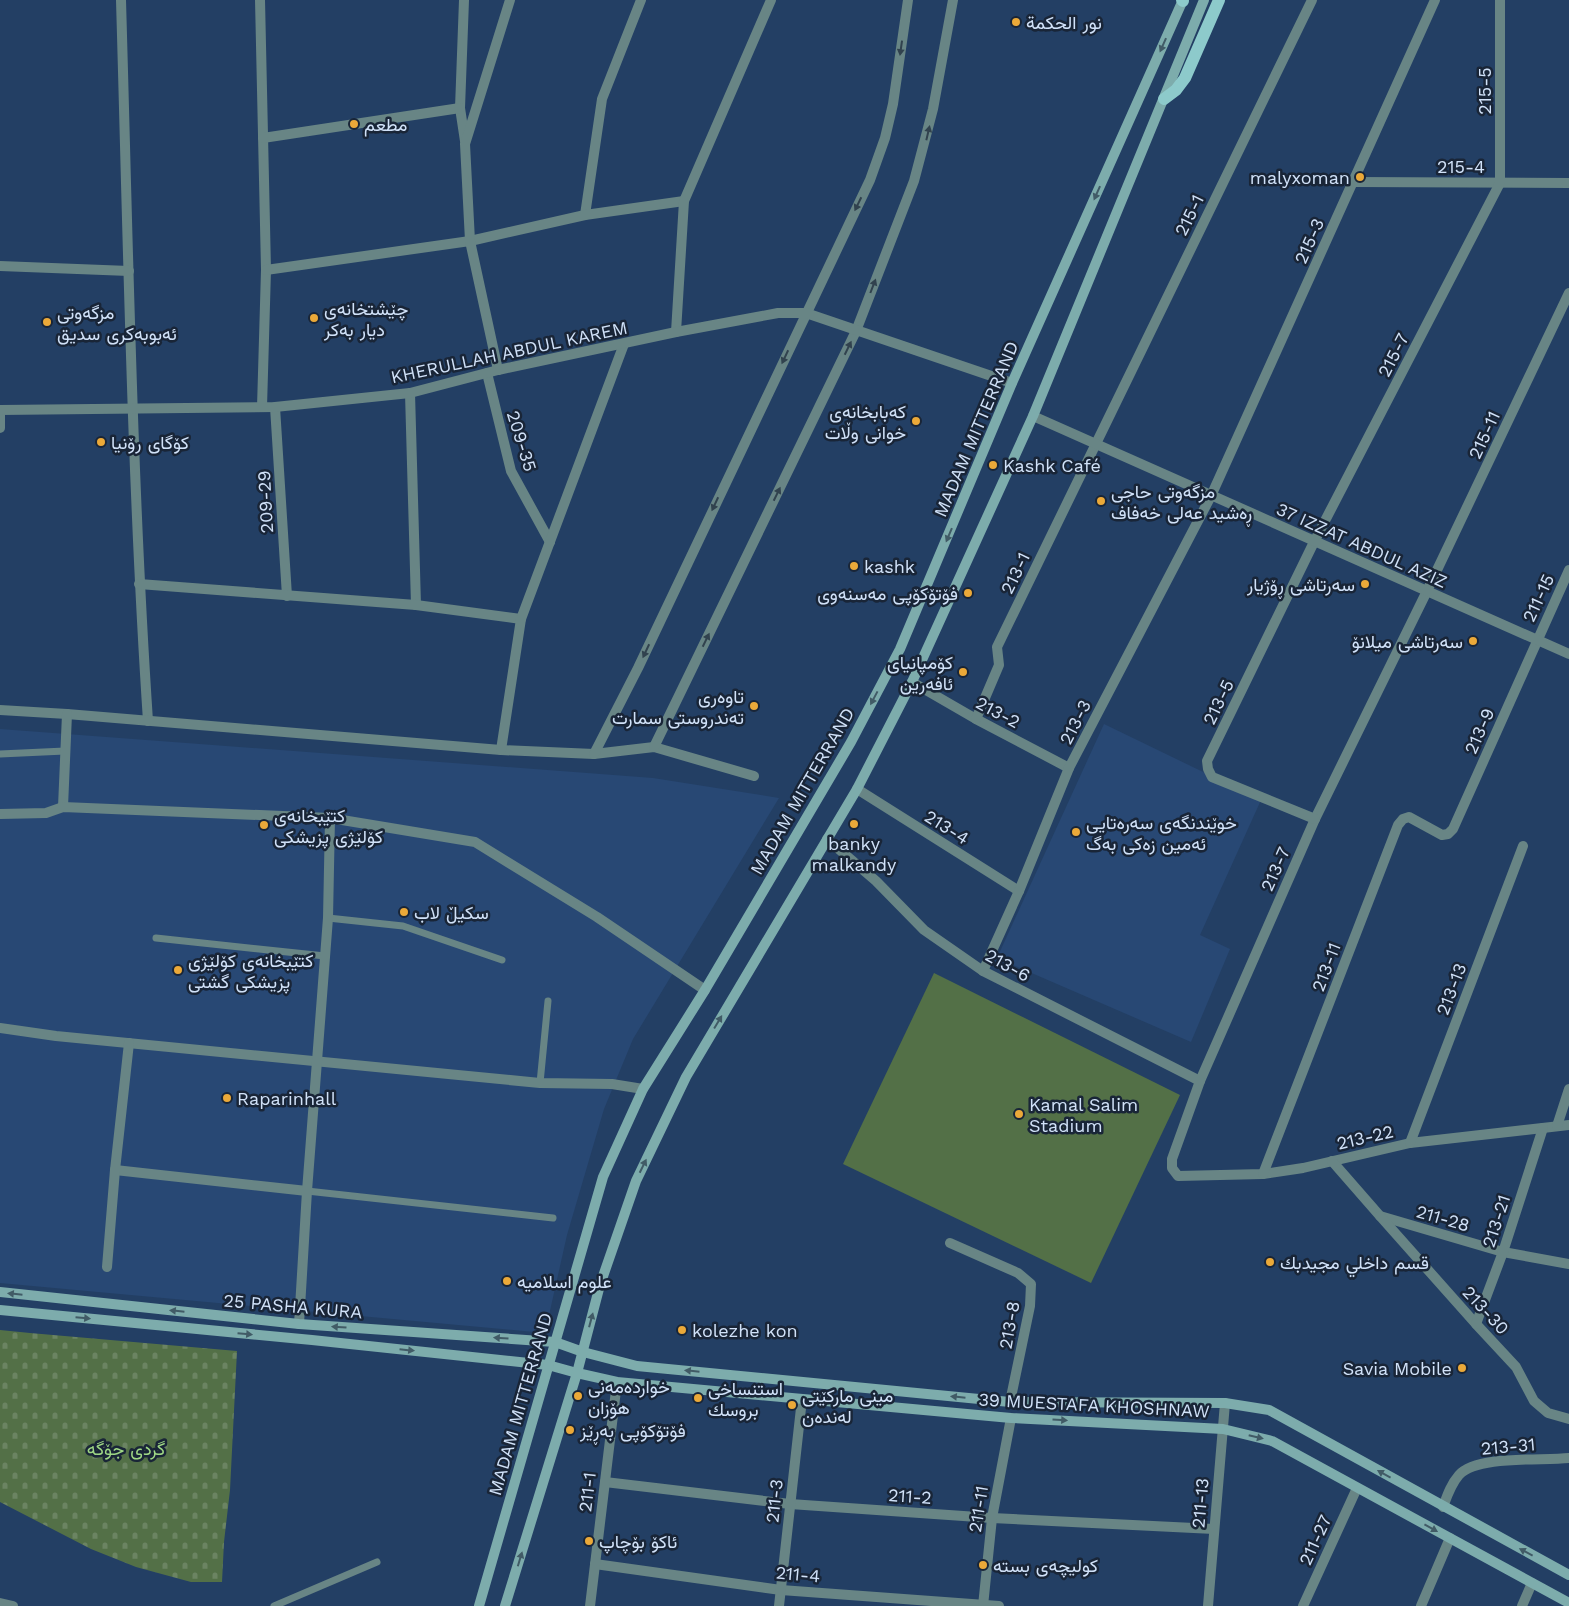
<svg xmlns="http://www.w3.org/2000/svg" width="1569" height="1606" font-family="'Work Sans',Vazirmatn,sans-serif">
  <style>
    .built { fill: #284874 }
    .cemetery { fill: url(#cemetery-stones) }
    .garden { fill: #537047 }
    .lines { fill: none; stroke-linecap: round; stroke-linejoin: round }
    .service { stroke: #688585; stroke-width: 7 }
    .minor { stroke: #688585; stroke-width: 10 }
    .tertiary { stroke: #688585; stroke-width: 10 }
    .secondary { stroke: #7dacac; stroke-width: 10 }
    .primary { stroke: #8dcacb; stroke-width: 12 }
    .oneway { fill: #415b66 }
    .oneway2 { fill: #31424e }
    .poi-dot { fill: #eba939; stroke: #192537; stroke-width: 2 }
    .labels { text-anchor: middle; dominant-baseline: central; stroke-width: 5; stroke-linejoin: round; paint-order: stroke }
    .poi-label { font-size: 18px; fill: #d1e2f9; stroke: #192537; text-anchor: start }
    .street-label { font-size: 18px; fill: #d1e2f9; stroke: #192537 }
    .park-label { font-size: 18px; fill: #9fd885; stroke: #192537 }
  </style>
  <defs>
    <pattern id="cemetery-stones" width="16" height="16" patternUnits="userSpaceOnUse" patternTransform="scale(1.25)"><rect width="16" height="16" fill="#537047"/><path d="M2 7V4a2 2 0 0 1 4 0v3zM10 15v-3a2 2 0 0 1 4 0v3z" fill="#6b8462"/></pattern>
  </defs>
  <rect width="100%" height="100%" fill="#233f64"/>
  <!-- built -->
  <g class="built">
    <polygon points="1104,724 1261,800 1200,935 1230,949 1191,1042 997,958"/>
    <polygon points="0,729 653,778 779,798 633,1039 604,1109 567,1235 545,1333 0,1283"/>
  </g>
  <!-- cemetery -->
  <polygon class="cemetery" points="0,1330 30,1333 237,1351 230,1490 224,1542 222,1582 191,1582 136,1567 91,1549 0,1502"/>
  <!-- garden -->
  <polygon class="garden" points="934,973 1180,1095 1091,1283 843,1164"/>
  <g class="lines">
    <!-- service -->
    <g class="service">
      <polyline points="0,754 65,751"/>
      <polyline points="328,918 403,926 502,960"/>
      <polyline points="156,938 325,956"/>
      <polyline points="540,1083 548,1001"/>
      <polyline points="307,1191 553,1218"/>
      <polyline points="274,1606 377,1562"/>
    </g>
    <!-- minor -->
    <g class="minor">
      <path d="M121,0C128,240 132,481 148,721"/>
      <polyline points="260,0 266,270 262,407"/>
      <polyline points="464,0 460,108 465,141"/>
      <polyline points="263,138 460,108"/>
      <polyline points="1354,182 1569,183"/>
      <polyline points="585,215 602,99 641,0"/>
      <polyline points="0,266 129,271"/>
      <polyline points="266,270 470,241 585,215 684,201"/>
      <polyline points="1569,293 1427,591 1315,819 1200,1081 1172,1159 1172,1168 1178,1176 1263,1174 1303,1168 1410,1143 1569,1125"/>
      <polyline points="676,332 684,201 771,0"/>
      <polyline points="498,370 470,241 465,144 510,0"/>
      <polyline points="487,373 511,471 550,542"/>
      <polyline points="410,393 416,605"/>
      <polyline points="275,407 287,596"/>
      <polyline points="0,428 0,410"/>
      <polyline points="139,584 416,605 521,619"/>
      <polyline points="912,682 976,719 1069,768"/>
      <polyline points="0,710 67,714 501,750 594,754 654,747 754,776"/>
      <polyline points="976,719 999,665 997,647 1312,0"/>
      <polyline points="654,747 856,331 914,181 933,109 953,0"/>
      <polyline points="501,750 521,619 624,344"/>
      <polyline points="594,754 638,668 870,180 885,138 893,104 908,0"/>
      <polyline points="857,789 1019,891"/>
      <polyline points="63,807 67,714"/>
      <polyline points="0,814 46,813 63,807 330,818 475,842 597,917 705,990"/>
      <polyline points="1315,819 1212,777 1208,769 1207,761 1314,542 1500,183 1500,0"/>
      <polyline points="827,839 876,881 924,930 983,971 1200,1081"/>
      <polyline points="983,971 1019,891 1069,768 1211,496 1435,0"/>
      <polyline points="0,1028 56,1036 540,1083 612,1084 643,1089"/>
      <polyline points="1557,1126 1569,1089"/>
      <polyline points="1410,1143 1523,846"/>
      <polyline points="1332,1161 1380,1216 1503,1252 1569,1264"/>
      <polyline points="115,1170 307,1191"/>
      <polyline points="1263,1174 1398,825 1403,819 1409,817 1442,835 1448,834 1453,829 1569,570"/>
      <polyline points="1380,1216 1476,1324 1516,1367 1534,1401 1548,1413 1569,1419"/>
      <polyline points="950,1243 1018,1273 1031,1284 1030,1306 1010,1402"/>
      <polyline points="107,1267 115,1170 129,1043"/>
      <polyline points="299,1324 307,1191 328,918 330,818"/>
      <polyline points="1476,1324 1503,1252 1543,1128"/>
      <polyline points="605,1482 790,1504 992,1518 1214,1529"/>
      <path d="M1443,1507C1447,1496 1451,1484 1459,1475C1477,1455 1541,1461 1569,1458"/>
      <polyline points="595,1564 781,1590 999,1606"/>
      <polyline points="0,1603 13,1606"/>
      <polyline points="590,1606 617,1382"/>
      <polyline points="779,1606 802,1399"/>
      <polyline points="983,1606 992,1518 1011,1418"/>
      <polyline points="1208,1606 1225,1403"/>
      <polyline points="1303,1606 1357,1488"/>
      <polyline points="1421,1606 1450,1538"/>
      <polyline points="1522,1606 1532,1583"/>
    </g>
    <!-- tertiary -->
    <g class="tertiary">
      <polyline points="0,410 275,407 410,393 498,370 676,332 778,313 806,313 1012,383"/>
      <polyline points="1033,416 1569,654"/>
    </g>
    <!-- secondary -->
    <g class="secondary">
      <polyline points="0,1292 299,1324 555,1342 583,1352 637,1366 1010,1402 1225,1403 1269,1410 1569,1575"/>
      <polyline points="0,1310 312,1340 548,1365 577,1373 617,1382 1011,1418 1223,1429 1272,1441 1569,1603"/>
      <polyline points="479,1606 603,1177 643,1089 705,990 851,742 900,649 1012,383 1183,0"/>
      <polyline points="505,1606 577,1373 600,1285 636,1181 686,1077 857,789 912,682 1033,416 1204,0"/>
    </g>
    <!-- primary -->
    <g class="primary">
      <polyline points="1182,0 1183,1"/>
      <polyline points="1164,99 1176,90 1185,78 1219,0"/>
    </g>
  </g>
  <!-- one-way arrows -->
  <defs><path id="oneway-solid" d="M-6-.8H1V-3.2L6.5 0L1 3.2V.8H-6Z" transform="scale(1.25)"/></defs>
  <g class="oneway">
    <use href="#oneway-solid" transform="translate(1163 45) rotate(114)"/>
    <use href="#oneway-solid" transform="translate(1097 193) rotate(114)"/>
    <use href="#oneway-solid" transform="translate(949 535) rotate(113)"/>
    <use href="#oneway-solid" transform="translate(874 698) rotate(118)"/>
    <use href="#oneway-solid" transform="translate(718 1022) rotate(-59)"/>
    <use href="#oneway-solid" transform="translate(643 1166) rotate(-64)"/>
    <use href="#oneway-solid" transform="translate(15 1294) rotate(-174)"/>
    <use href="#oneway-solid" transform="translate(177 1311) rotate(-174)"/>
    <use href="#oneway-solid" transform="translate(83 1318) rotate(5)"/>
    <use href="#oneway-solid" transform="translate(591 1320) rotate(-75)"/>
    <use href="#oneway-solid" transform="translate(339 1327) rotate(-176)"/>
    <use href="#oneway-solid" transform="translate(245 1334) rotate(5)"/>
    <use href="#oneway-solid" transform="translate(501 1338) rotate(-176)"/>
    <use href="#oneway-solid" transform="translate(407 1350) rotate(6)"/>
    <use href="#oneway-solid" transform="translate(692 1371) rotate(-174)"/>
    <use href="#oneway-solid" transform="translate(958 1397) rotate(-174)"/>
    <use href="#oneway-solid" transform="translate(1060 1420) rotate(3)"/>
    <use href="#oneway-solid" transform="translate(1256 1437) rotate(13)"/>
    <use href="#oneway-solid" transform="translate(1384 1474) rotate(-151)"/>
    <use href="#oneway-solid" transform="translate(1431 1528) rotate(29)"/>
    <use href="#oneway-solid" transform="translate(1526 1552) rotate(-152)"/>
    <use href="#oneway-solid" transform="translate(520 1559) rotate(-73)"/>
  </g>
  <g class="oneway2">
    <use href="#oneway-solid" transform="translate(901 48) rotate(98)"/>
    <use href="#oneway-solid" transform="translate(928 133) rotate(-77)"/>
    <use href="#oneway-solid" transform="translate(858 204) rotate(116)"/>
    <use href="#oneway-solid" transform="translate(873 286) rotate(-69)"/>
    <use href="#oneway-solid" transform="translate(848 348) rotate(-64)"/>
    <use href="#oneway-solid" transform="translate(785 357) rotate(115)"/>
    <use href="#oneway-solid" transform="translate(777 494) rotate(-64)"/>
    <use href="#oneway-solid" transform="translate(715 504) rotate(115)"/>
    <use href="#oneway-solid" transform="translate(706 640) rotate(-64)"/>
    <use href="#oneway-solid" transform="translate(646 651) rotate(115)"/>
  </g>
  <!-- markers -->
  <g class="poi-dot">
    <circle cx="1016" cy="22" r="5"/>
    <circle cx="354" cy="124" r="5"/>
    <circle cx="1360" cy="177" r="5"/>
    <circle cx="314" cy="318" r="5"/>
    <circle cx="47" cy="322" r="5"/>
    <circle cx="916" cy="421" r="5"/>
    <circle cx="101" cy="442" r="5"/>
    <circle cx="993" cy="465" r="5"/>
    <circle cx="1101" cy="501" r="5"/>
    <circle cx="854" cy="566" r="5"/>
    <circle cx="1365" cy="584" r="5"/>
    <circle cx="968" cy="593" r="5"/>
    <circle cx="1473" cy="641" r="5"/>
    <circle cx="963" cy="672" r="5"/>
    <circle cx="754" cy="706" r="5"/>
    <circle cx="854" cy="824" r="5"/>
    <circle cx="264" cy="825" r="5"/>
    <circle cx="1076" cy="832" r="5"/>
    <circle cx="404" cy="912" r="5"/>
    <circle cx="178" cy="970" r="5"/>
    <circle cx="227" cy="1098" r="5"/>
    <circle cx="1019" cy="1114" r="5"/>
    <circle cx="1270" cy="1262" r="5"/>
    <circle cx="507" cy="1281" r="5"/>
    <circle cx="682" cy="1330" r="5"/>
    <circle cx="1462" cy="1368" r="5"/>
    <circle cx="578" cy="1396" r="5"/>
    <circle cx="698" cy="1398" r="5"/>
    <circle cx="792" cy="1405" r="5"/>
    <circle cx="570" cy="1430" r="5"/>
    <circle cx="589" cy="1541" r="5"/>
    <circle cx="983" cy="1565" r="5"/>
  </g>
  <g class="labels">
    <!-- poi labels -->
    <g class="poi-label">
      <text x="1026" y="22">نور الحكمة</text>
      <text x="364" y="124">مطعم</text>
      <text x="1350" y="177" text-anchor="end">malyxoman</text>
      <text x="324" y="308">چێشتخانەی<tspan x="324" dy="21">دیار بەکر</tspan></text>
      <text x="57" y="312">مزگەوتی<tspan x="57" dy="21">ئەبوبەکری سدیق</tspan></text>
      <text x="906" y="411" text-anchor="end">کەبابخانەی<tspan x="906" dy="21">خوانی وڵات</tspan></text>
      <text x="111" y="442">کۆگای رۆنیا</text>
      <text x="1003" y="465">Kashk Café</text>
      <text x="1111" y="491">مزگەوتی حاجی<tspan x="1111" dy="21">ڕەشید عەلی خەفاف</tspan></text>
      <text x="864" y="566">kashk</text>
      <text x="1355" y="584" text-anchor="end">سەرتاشی ڕۆژیار</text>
      <text x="958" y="593" text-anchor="end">فۆتۆکۆپی مەسنەوی</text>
      <text x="1463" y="641" text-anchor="end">سەرتاشی میلانۆ</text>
      <text x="953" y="662" text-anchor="end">کۆمپانیای<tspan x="953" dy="21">ئافەرین</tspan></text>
      <text x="744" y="696" text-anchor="end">تاوەری<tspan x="744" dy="21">تەندروستی سمارت</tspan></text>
      <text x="274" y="815">كتێبخانە‌ی<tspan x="274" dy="21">كۆلێژی پزیشكی</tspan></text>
      <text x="1086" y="822">خوێندنگەی سەرەتایی<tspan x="1086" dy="21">ئەمین زەکی بەگ</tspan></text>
      <text x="854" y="843" text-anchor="middle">banky<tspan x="854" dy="21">malkandy</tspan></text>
      <text x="414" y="912">سكیڵ لاب</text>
      <text x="188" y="960">کتێبخانەی کۆلێژی<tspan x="188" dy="21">پزیشکی گشتی</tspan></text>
      <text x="237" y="1098">Raparinhall</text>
      <text x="1029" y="1104">Kamal Salim<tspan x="1029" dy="21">Stadium</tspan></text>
      <text x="1280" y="1262">قسم داخلي مجيدبك</text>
      <text x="517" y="1281">علوم اسلاميه</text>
      <text x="692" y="1330">kolezhe kon</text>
      <text x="1452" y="1368" text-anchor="end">Savia Mobile</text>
      <text x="588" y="1386">خواردە‌مە‌نی<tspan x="588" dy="21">ھۆزان</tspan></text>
      <text x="708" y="1388">استنساخی<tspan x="708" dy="21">بروسك</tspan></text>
      <text x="802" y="1395">مینی ماركێتی<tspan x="802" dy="21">لە‌ندە‌ن</tspan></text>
      <text x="580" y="1430">فۆتۆکۆپی بەڕێز</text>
      <text x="599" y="1541">ئاکۆ بۆچاپ</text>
      <text x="993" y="1565">كولیچە‌ی بستە</text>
    </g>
    <!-- street labels -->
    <g class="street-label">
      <text transform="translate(1484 91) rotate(-90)">215-5</text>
      <text x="1461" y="166">215-4</text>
      <text transform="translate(1189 215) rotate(-64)">215-1</text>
      <text transform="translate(1309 241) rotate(-66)">215-3</text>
      <text transform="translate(509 352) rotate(-12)">KHERULLAH ABDUL KAREM</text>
      <text transform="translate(1393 355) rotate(-63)">215-7</text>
      <text transform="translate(976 429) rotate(-67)">MADAM MITTERRAND</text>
      <text transform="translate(1484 435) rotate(-65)">215-11</text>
      <text transform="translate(522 441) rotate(73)">209-35</text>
      <text transform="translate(265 502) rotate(-93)">209-29</text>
      <text transform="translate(1362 545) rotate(24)">37 IZZAT ABDUL AZIZ</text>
      <text transform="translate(1015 573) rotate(-64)">213-1</text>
      <text transform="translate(1538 598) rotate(-65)">211-15</text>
      <text transform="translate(1218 702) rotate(-64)">213-5</text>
      <text transform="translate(998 712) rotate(28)">213-2</text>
      <text transform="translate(1075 722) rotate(-63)">213-3</text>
      <text transform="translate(1479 731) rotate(-66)">213-9</text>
      <text transform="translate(802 791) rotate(-60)">MADAM MITTERRAND</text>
      <text transform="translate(947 827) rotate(32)">213-4</text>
      <text transform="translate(1275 869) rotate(-66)">213-7</text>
      <text transform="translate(1008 965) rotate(29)">213-6</text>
      <text transform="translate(1326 967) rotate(-69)">213-11</text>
      <text transform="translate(1451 989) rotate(-69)">213-13</text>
      <text transform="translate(1365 1137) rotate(-13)">213-22</text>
      <text transform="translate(1443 1218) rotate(16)">211-28</text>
      <text transform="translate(1496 1221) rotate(-72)">213-21</text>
      <text transform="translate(293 1306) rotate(5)">25 PASHA KURA</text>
      <text transform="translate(1486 1310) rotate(47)">213-30</text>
      <text transform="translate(1009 1325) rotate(-80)">213-8</text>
      <text transform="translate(520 1404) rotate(-74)">MADAM MITTERRAND</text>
      <text transform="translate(1094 1405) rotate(3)">39 MUESTAFA KHOSHNAW</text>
      <text transform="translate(1508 1446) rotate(-5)">213-31</text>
      <text transform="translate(587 1492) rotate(-83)">211-1</text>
      <text transform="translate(910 1496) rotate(4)">211-2</text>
      <text transform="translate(774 1501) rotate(-84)">211-3</text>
      <text transform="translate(1200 1503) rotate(-85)">211-13</text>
      <text transform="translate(978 1509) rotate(-81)">211-11</text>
      <text transform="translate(1315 1540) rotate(-65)">211-27</text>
      <text transform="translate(798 1574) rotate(5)">211-4</text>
    </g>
    <!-- park labels -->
    <g class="park-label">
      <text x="126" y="1448">گردی جۆگە</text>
    </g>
  </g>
</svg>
